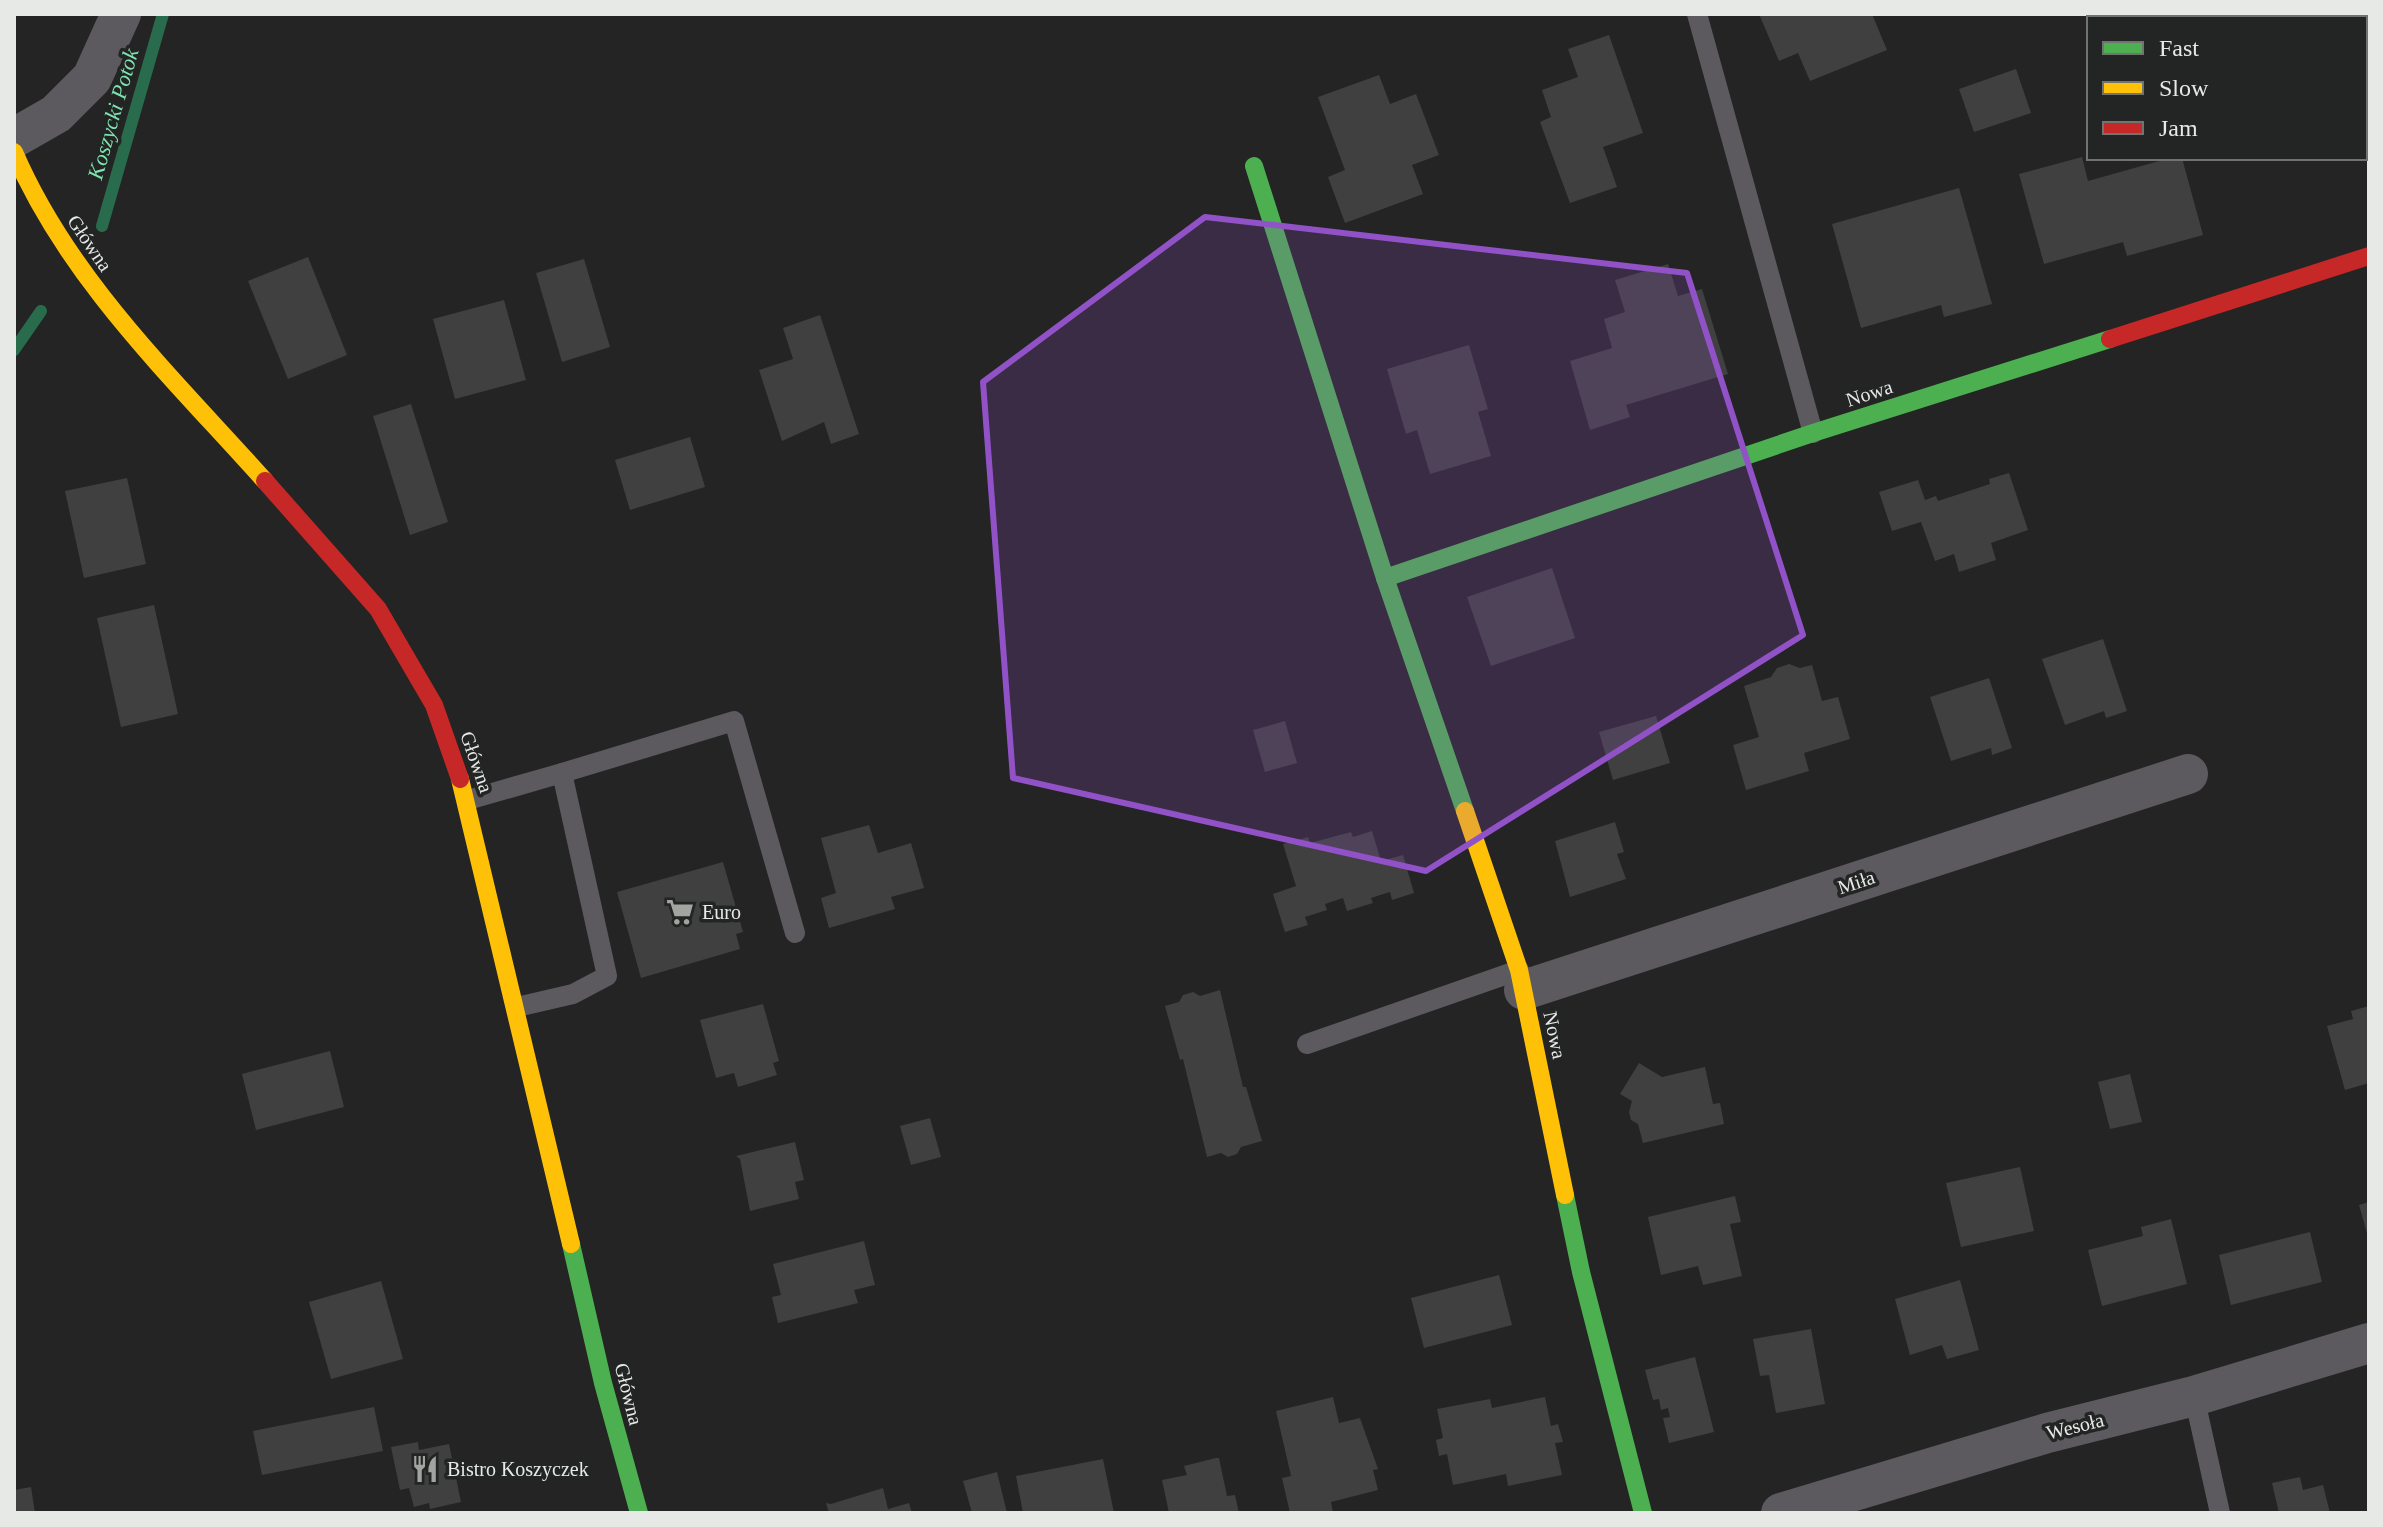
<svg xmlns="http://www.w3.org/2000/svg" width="2383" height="1527" font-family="'Times New Roman',serif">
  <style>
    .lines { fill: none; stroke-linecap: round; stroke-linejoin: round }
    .stream { stroke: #296c4d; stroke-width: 12 }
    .building { fill: #3f403f }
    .lane { stroke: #5d5a5f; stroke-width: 20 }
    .street { stroke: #5d5a5f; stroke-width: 40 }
    .fast { stroke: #4caf50; stroke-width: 18 }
    .slow { stroke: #ffc107; stroke-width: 18 }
    .jam { stroke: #c62828; stroke-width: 18 }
    .marked { fill: #9152c7; fill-opacity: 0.2; stroke: #9152c7; stroke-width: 6; stroke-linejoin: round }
    .labels { text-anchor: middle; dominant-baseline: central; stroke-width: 7; stroke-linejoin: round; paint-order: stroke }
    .street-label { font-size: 20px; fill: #e7e9e7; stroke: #222523 }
    .poi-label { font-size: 20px; fill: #e7e9e7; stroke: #222523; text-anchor: start }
    .water-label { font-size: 22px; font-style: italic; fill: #7ee3b0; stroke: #222523 }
  </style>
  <rect width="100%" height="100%" fill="#232423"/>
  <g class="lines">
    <!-- stream -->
    <g class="stream">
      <polyline points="102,226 163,14"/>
      <polyline points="14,350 41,311"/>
    </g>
  </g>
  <!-- building -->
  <g class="building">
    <polygon points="1759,14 1872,14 1887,50 1810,81 1798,53 1779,61"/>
    <polygon points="1609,35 1643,133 1603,147 1617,187 1570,203 1540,122 1551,117 1542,90 1578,77 1568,49"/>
    <polygon points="2016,69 2031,113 1974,132 1959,89"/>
    <polygon points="1379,75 1390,104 1416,94 1439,155 1412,165 1423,194 1345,223 1328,177 1345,170 1318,97"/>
    <polygon points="2082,157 2088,181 2170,158 2182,158 2203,235 2127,256 2123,242 2044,264 2019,174"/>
    <polygon points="1959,188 1992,304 1944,317 1941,305 1861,328 1832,224"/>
    <polygon points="308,257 347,355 288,379 248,281"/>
    <polygon points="584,259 610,347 562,362 536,273"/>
    <polygon points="1668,264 1678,296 1702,289 1728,374 1626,405 1630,417 1590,430 1570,361 1612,348 1604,319 1625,312 1615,280"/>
    <polygon points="504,300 526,380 455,399 433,319"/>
    <polygon points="820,315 859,434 831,444 824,422 782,441 759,370 793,359 783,328"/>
    <polygon points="1469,345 1488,409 1478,412 1491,456 1430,474 1417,430 1406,434 1387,369"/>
    <polygon points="411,404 448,522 410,535 373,416"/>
    <polygon points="690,437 705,487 630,510 615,460"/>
    <polygon points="2009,473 2028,530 1991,543 1996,560 1959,572 1954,554 1935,561 1921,522 1892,531 1879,492 1918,480 1925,500 1936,496 1938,501 1990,484 1989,479"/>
    <polygon points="127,478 146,564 84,578 65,491"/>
    <polygon points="1552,568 1575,638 1491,666 1467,597"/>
    <polygon points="154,605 178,714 121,727 97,618"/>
    <polygon points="2103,639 2127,711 2106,718 2104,711 2065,725 2042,659"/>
    <polygon points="1789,664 1800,668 1812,665 1822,701 1838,697 1850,739 1804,753 1809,771 1746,790 1733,745 1759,737 1744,686 1771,677 1777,668"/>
    <polygon points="1989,678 2012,748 1992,755 1991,748 1951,761 1930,697"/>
    <polygon points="1656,716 1670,763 1613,780 1599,732"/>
    <polygon points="1285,721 1297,763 1265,772 1253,730"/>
    <polygon points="1615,822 1624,852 1617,854 1626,879 1570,897 1555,841"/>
    <polygon points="869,825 878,853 911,843 924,888 891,897 895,909 829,928 821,898 836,893 821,838"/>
    <polygon points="1372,831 1381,861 1403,855 1414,893 1392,900 1390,892 1371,898 1373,903 1347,911 1343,898 1325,904 1327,910 1305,917 1308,925 1285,932 1273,894 1296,886 1283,844 1308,837 1310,843 1351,832 1353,837"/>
    <polygon points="723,862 743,932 736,934 740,949 641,978 617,892"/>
    <polygon points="1220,990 1243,1087 1246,1087 1262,1141 1241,1147 1237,1154 1228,1157 1221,1153 1207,1157 1183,1059 1180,1060 1165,1006 1179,1002 1183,995 1193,992 1200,996"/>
    <polygon points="763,1004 779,1061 773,1063 777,1075 738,1087 734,1073 716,1078 700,1020"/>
    <polygon points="2369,1006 2369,1083 2345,1090 2327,1026 2353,1019 2351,1011"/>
    <polygon points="330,1051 344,1107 256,1130 242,1074"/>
    <polygon points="1639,1063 1662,1077 1705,1067 1713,1104 1720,1103 1724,1124 1643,1143 1638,1124 1631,1120 1629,1112 1632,1101 1620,1094"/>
    <polygon points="2130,1074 2142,1122 2110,1129 2098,1082"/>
    <polygon points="930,1118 941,1157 911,1165 900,1126"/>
    <polygon points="795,1142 804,1180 795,1182 799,1199 750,1211 740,1159 736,1156"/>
    <polygon points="2020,1167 2034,1231 1961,1247 1946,1183"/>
    <polygon points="1735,1196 1741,1222 1730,1224 1742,1276 1703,1285 1698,1266 1661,1275 1648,1217"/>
    <polygon points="2369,1202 2369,1237 2368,1237 2359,1205"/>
    <polygon points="2171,1219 2187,1284 2102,1306 2088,1250 2143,1236 2141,1227"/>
    <polygon points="2310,1232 2322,1282 2231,1305 2219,1255"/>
    <polygon points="864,1241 875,1285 854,1290 858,1303 778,1323 772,1297 781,1295 773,1264"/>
    <polygon points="1499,1275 1512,1325 1424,1348 1411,1298"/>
    <polygon points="1960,1280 1979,1350 1947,1359 1942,1345 1910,1355 1895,1299"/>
    <polygon points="381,1281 403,1359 331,1379 309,1302"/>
    <polygon points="1811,1329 1825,1404 1776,1413 1769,1375 1760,1376 1753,1339"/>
    <polygon points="1695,1357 1714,1432 1669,1443 1663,1418 1670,1417 1668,1408 1661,1410 1659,1399 1653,1400 1645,1370"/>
    <polygon points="1333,1397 1339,1423 1360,1418 1378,1469 1373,1470 1378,1490 1331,1502 1333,1513 1290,1513 1282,1478 1291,1476 1276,1411"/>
    <polygon points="1545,1397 1551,1426 1558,1424 1563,1442 1555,1443 1562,1475 1508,1486 1506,1474 1453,1485 1447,1454 1439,1456 1436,1440 1443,1438 1437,1409 1490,1399 1492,1408"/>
    <polygon points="374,1407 383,1451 262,1475 253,1431"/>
    <polygon points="418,1442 419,1450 449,1444 461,1502 430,1509 429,1503 414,1507 409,1488 400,1490 391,1447"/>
    <polygon points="1216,1458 1219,1458 1227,1496 1235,1495 1239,1513 1169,1513 1162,1480 1187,1475 1184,1466"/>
    <polygon points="1103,1459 1114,1513 1023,1513 1016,1476"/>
    <polygon points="997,1472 1007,1513 972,1513 963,1481"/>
    <polygon points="2300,1477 2303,1490 2323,1485 2330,1513 2279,1513 2272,1483"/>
    <polygon points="31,1487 35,1513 14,1513 14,1490"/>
    <polygon points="883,1488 888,1509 909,1503 912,1513 829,1513 826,1503 831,1504"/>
  </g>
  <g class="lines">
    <!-- lane -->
    <g class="lane">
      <polyline points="1697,14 1813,433"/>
      <polyline points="562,773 734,721 795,933"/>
      <polyline points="468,800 562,773 607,976 573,994 517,1007"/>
      <polyline points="1307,1044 1519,970"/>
      <polyline points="2194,1396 2220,1513"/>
    </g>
    <!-- street -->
    <g class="street">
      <polyline points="14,138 56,114 92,78 121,14"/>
      <polyline points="1524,990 2188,774"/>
      <polyline points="1781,1513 2047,1433 2194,1396 2369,1343"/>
    </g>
    <!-- fast -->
    <g class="fast">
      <polyline points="1254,166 1385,578 1465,811"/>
      <polyline points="1385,578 1813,433 2110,339"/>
      <polyline points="1565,1195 1581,1272 1643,1513"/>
      <polyline points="571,1244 603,1383 639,1513"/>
    </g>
    <!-- slow -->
    <g class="slow">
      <path d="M14,152C69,280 173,378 265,481"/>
      <polyline points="460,779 571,1244"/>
      <polyline points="1465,811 1519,970 1565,1195"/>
    </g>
    <!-- jam -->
    <g class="jam">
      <polyline points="2110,339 2369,256"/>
      <polyline points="265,481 378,609 434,705 460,779"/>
    </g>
  </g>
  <!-- marked area -->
  <path class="marked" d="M1205,217L1687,273L1803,635L1426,871L1013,778L983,382Z"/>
  <!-- icons -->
  <defs>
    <g id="supermarket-bare" transform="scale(2.16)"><path d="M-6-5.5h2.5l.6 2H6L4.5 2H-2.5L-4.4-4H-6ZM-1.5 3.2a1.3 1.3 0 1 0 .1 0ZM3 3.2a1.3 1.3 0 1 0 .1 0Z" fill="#a2a4a2" stroke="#222523" stroke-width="2.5" paint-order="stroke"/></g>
    <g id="restaurant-bare" transform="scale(2.16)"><path d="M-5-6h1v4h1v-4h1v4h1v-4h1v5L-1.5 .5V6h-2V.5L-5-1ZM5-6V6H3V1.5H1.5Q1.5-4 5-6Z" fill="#a2a4a2" stroke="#222523" stroke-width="2.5" paint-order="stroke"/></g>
  </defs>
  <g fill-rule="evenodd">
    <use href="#supermarket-bare" x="680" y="912"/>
    <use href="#restaurant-bare" x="425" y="1469"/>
  </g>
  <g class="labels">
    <!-- street labels -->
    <g class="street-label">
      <text transform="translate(90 243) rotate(56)">Główna</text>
      <text transform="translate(1869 393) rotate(-18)">Nowa</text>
      <text transform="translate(477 762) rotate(71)">Główna</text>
      <text transform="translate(1856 882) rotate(-18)">Miła</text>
      <text transform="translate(1555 1035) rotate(78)">Nowa</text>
      <text transform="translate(629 1394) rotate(76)">Główna</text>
      <text transform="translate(2075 1426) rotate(-14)">Wesoła</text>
    </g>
    <!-- poi labels -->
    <g class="poi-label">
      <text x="702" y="912">Euro</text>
      <text x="447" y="1469">Bistro Koszyczek</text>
    </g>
    <!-- water labels -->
    <g class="water-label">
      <text transform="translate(113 114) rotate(-74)">Koszycki Potok</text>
    </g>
  </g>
  <!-- border -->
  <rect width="2383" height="1527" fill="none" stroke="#e7e9e7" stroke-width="32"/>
  <!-- legend -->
  <rect x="2087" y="16" width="280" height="144" fill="#222523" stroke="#717371" stroke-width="2"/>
  <rect x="2103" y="42" width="40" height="12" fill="#4caf50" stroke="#717371" stroke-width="2"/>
  <text x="2159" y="56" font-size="24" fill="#e7e9e7">Fast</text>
  <rect x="2103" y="82" width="40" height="12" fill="#ffc107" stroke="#717371" stroke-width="2"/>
  <text x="2159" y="96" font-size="24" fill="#e7e9e7">Slow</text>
  <rect x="2103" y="122" width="40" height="12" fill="#c62828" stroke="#717371" stroke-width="2"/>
  <text x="2159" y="136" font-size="24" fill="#e7e9e7">Jam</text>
</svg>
